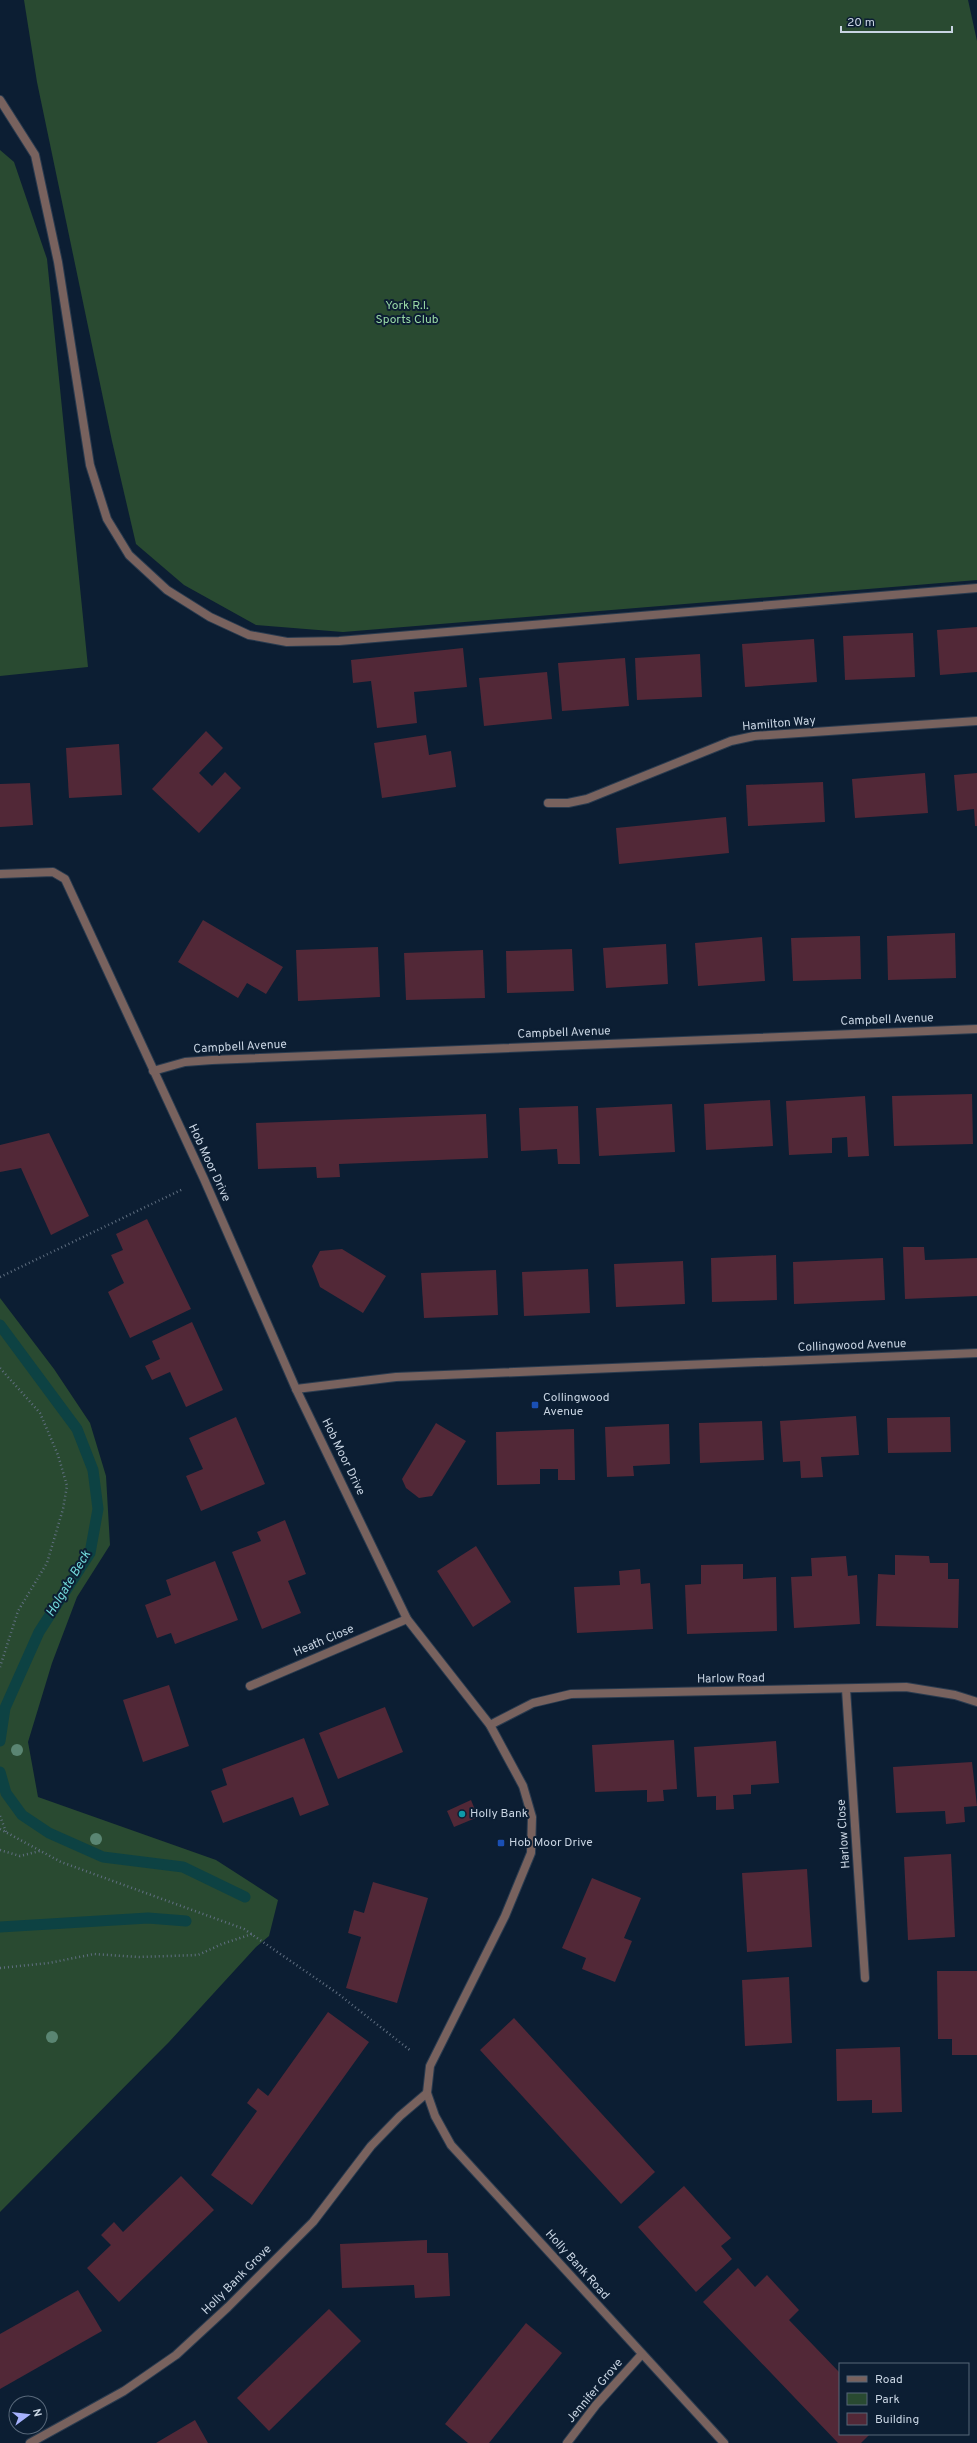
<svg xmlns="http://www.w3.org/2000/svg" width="977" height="2443" font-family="Overpass,sans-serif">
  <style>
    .green { fill: #294a31 }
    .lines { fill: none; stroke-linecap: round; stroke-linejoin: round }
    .stream { stroke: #0d4243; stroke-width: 11 }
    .building { fill: #522837 }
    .lane-casing { stroke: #2a3b4f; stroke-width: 10 }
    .street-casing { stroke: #2a3b4f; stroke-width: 10 }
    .path { stroke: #606f81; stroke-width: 2.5; stroke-dasharray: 1 3; stroke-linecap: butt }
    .lane { stroke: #78625e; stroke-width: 8 }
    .street { stroke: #78625e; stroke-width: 8 }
    .tree { fill: #5a8572 }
    .transit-dot { fill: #1a4fb4; stroke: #0c1e33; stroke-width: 1.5 }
    .culture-dot { fill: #0f9aa8; stroke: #0c1e33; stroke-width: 1.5 }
    .labels { text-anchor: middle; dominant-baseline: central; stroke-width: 4; stroke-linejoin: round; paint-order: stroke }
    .park-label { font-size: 12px; fill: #99d9a6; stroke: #0c1e33 }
    .street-label { font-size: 12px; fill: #c8d4e2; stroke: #0c1e33 }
    .poi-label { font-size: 12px; fill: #c8d4e2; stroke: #0c1e33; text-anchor: start }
    .water-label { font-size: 13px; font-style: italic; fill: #71d8d9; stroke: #0c1e33 }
  </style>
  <rect width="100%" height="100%" fill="#0c1e33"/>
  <!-- green -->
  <g class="green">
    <polygon points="24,0 968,0 977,41 977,580 343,632 256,625 184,585 136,544 112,441 37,82"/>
    <polygon points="0,150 14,162 47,259 88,667 0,676"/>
    <polygon points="0,1298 54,1369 90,1423 106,1476 110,1545 77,1597 52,1663 28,1742 38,1797 216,1860 278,1900 269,1936 256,1947 169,2042 0,2212"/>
  </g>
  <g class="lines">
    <!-- stream -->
    <g class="stream">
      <polyline points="0,1325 77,1429 93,1470 98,1509 90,1553 39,1632 5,1708 0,1741"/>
      <polyline points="0,1772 6,1793 22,1815 49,1833 103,1857 183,1867 245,1897"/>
      <polyline points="0,1927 148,1918 186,1921"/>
    </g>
  </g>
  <!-- building -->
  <g class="building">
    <polygon points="977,627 977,672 940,675 937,630"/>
    <polygon points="913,633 915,677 845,680 843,636"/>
    <polygon points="814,639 817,682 745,687 742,644"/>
    <polygon points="463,648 467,687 414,692 417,723 377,728 371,681 353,683 351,660"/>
    <polygon points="700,654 702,697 637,700 635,658"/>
    <polygon points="625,658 629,706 562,711 558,663"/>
    <polygon points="547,672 552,719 484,726 479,678"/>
    <polygon points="206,731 223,748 199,773 212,786 225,772 241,788 199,833 152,789"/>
    <polygon points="426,735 429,755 451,751 456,787 382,798 374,743"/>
    <polygon points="119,744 122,795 69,798 66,748"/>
    <polygon points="925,773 928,813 855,818 852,779"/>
    <polygon points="977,773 977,826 975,826 974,809 957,811 954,775"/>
    <polygon points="823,782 825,822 748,826 746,785"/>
    <polygon points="30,783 33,825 0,827 0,784"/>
    <polygon points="726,817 729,853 619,864 616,828"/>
    <polygon points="203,920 283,967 266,994 247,983 238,998 178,962"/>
    <polygon points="955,933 956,978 888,980 887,936"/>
    <polygon points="860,936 861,979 793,981 791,938"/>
    <polygon points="762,937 765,981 698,986 695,943"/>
    <polygon points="666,944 668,984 606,988 603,948"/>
    <polygon points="378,947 380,997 298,1001 296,950"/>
    <polygon points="572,949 574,991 507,993 506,951"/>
    <polygon points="483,950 485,998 406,1000 404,953"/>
    <polygon points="972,1094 973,1144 894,1146 892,1096"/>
    <polygon points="865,1096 869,1156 848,1157 847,1137 832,1138 832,1153 789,1155 786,1101"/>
    <polygon points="770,1100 773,1146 706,1150 704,1104"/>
    <polygon points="672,1104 675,1152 599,1156 596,1108"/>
    <polygon points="578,1106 580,1164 558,1164 557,1149 521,1151 519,1108"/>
    <polygon points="486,1114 488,1158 339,1164 340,1177 317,1178 316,1167 258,1169 256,1123"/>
    <polygon points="49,1133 89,1216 51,1235 21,1168 0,1172 0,1145"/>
    <polygon points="147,1219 191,1309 130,1338 108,1292 124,1283 111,1255 123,1250 116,1234"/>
    <polygon points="903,1247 924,1247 925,1260 977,1258 977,1296 905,1299"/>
    <polygon points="342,1249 386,1276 363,1313 320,1287 312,1266 320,1251"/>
    <polygon points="776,1255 777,1300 712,1302 711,1258"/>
    <polygon points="883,1258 885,1300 794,1304 793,1262"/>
    <polygon points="683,1261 685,1304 616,1307 614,1264"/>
    <polygon points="588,1269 590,1313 524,1316 522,1272"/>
    <polygon points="496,1270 498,1315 424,1318 421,1273"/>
    <polygon points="192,1322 223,1390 186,1407 170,1372 152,1380 145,1366 160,1359 152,1341"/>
    <polygon points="856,1416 859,1455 821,1457 823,1477 801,1478 800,1461 783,1462 780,1421"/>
    <polygon points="236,1417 265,1484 201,1511 186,1476 203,1469 189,1438"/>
    <polygon points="950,1417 951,1452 888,1453 887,1418"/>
    <polygon points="762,1421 764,1460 700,1463 699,1423"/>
    <polygon points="436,1423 466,1441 432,1496 419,1498 406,1488 402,1479"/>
    <polygon points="669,1424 670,1464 633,1466 634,1476 607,1477 605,1427"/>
    <polygon points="574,1429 575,1480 558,1480 558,1469 540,1469 540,1484 497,1485 496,1432"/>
    <polygon points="285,1520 306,1574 288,1581 301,1613 262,1629 232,1552 261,1541 257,1532"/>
    <polygon points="476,1546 511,1602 473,1627 437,1571"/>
    <polygon points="895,1555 929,1556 930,1563 948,1563 948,1579 959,1579 958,1628 876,1626 878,1574 895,1575"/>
    <polygon points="846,1556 848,1576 857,1575 860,1624 794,1628 791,1577 812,1576 811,1558"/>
    <polygon points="215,1561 238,1620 175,1644 171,1633 157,1638 145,1605 171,1595 166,1580"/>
    <polygon points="743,1564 743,1579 776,1577 777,1631 687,1634 685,1585 701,1584 701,1565"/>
    <polygon points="640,1569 641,1584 650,1583 653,1629 577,1633 574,1587 620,1585 619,1571"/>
    <polygon points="169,1685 189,1746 143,1762 123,1700"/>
    <polygon points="385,1707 403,1752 338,1779 319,1733"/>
    <polygon points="304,1738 329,1805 300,1816 293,1797 223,1823 211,1791 227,1785 222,1769"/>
    <polygon points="674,1740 677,1789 663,1790 664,1801 647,1802 647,1790 595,1792 592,1745"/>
    <polygon points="776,1741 779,1783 751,1785 751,1794 733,1795 734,1809 716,1810 716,1796 697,1797 694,1747"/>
    <polygon points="972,1762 977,1806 964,1807 965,1822 946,1824 945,1811 896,1813 893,1767"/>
    <polygon points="471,1800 478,1817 454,1827 447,1811"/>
    <polygon points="951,1854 955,1937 908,1940 904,1857"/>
    <polygon points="807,1869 812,1947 747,1952 742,1873"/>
    <polygon points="592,1878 641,1898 624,1938 632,1941 615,1982 582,1969 586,1958 562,1948"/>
    <polygon points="373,1882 428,1898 397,2003 346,1988 361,1937 348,1933 354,1910 364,1913"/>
    <polygon points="937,1971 977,1971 977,2055 952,2055 952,2039 938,2039"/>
    <polygon points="789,1977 792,2043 745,2046 742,1980"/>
    <polygon points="328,2012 369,2042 252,2205 211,2175 257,2111 247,2103 258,2088 268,2096"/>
    <polygon points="514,2018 655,2172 621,2204 480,2050"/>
    <polygon points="900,2047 902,2112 872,2113 872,2100 837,2101 836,2049"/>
    <polygon points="181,2176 214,2210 119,2302 87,2268 111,2245 101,2235 114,2222 123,2232"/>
    <polygon points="684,2186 731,2238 721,2246 732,2259 696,2292 638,2227"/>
    <polygon points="427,2240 427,2253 448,2253 450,2296 415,2298 414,2285 342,2288 340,2244"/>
    <polygon points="738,2268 755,2287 767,2275 799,2310 789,2320 840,2373 840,2434 870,2434 861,2443 838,2443 703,2302"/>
    <polygon points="78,2290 102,2331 0,2389 0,2334"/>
    <polygon points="329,2309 361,2341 269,2431 237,2398"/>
    <polygon points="526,2323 562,2353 489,2443 468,2443 445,2424"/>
    <polygon points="195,2420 208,2443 156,2443"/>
  </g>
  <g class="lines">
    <!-- lane casing -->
    <g class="lane-casing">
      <polyline id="lane" points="0,100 35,155 58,262 90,465 107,519 129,555 167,590 210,617 249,635 287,642 339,641 977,588"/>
    </g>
    <!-- street casing -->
    <g class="street-casing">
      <g id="street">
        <polyline points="548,803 568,803 587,799 731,741 754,736 977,721"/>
        <polyline points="0,874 53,872 65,879 204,1179 296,1389 407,1619 490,1725 523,1786 532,1817 531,1853 505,1916 430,2066 427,2093 435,2116 451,2145 724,2443"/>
        <polyline points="153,1071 185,1062 212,1060 977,1029"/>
        <polyline points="296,1389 396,1377 977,1353"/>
        <polyline points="250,1686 407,1619"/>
        <polyline points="846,1689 865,1978"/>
        <polyline points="490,1725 533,1703 571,1694 906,1687 955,1695 977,1702"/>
        <polyline points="30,2443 124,2391 176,2355 228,2307 313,2222 371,2146 400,2116 427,2093"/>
        <polyline points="567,2443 596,2405 642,2354"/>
      </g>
    </g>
    <!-- path -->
    <g class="path">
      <polyline points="0,1277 183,1189"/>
      <polyline points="0,1368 40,1413 58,1455 67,1486 63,1509 47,1563 18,1611 0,1667"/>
      <polyline points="0,1816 6,1832"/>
      <polyline points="0,1829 61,1862 244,1929 337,1993 411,2051"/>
      <polyline points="0,1850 20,1856 40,1851"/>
      <polyline points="0,1968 49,1963 94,1954 139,1957 198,1955 222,1944 252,1934"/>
    </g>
    <!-- lane -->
    <use href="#lane" class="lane"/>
    <!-- street -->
    <use href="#street" class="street"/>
  </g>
  <!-- trees -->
  <g class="tree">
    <circle cx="17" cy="1750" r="6"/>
    <circle cx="96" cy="1839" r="6"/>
    <circle cx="52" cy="2037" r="6"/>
  </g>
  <!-- markers -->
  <g class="transit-dot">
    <rect x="531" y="1401" width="8" height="8" rx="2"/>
    <rect x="497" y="1839" width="8" height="8" rx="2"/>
  </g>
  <circle class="culture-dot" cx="462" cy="1814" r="4"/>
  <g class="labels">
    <!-- park labels -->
    <g class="park-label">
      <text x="407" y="306">York R.I.<tspan x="407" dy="14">Sports Club</tspan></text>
    </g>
    <!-- street labels -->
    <g class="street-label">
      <text transform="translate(779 724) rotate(-5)">Hamilton Way</text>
      <text transform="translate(887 1020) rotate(-2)">Campbell Avenue</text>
      <text transform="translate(564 1033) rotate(-2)">Campbell Avenue</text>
      <text transform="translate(240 1047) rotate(-3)">Campbell Avenue</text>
      <text transform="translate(209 1163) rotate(65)">Hob Moor Drive</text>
      <text transform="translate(852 1346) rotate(-2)">Collingwood Avenue</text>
      <text transform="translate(343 1457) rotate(64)">Hob Moor Drive</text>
      <text transform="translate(324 1641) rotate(-23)">Heath Close</text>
      <text transform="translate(731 1679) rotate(-1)">Harlow Road</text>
      <text transform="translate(844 1834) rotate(-94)">Harlow Close</text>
      <text transform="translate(577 2265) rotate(48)">Holly Bank Road</text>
      <text transform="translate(237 2280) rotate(-45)">Holly Bank Grove</text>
      <text transform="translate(595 2391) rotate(-50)">Jennifer Grove</text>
    </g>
    <!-- poi labels -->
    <g class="poi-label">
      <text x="543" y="1398">Collingwood<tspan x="543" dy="14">Avenue</tspan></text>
      <text x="470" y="1814">Holly Bank</text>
      <text x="509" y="1843">Hob Moor Drive</text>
    </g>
    <!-- water labels -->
    <g class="water-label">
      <text transform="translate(69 1584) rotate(-59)">Holgate Beck</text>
    </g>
  </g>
  <!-- legend -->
  <rect x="839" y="2363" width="130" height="72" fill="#0c1e33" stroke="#576779"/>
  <rect x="847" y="2376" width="20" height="6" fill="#78625e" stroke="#576779"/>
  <text x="875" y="2383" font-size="12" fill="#c8d4e2">Road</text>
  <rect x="847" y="2393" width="20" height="12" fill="#294a31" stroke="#576779"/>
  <text x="875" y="2403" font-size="12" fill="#c8d4e2">Park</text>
  <rect x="847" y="2413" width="20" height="12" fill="#522837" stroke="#576779"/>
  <text x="875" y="2423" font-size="12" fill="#c8d4e2">Building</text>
  <!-- north arrow -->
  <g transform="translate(28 2415) rotate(75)"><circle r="19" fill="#0c1e33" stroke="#576779"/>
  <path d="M0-3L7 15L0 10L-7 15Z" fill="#a6b1fc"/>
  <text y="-6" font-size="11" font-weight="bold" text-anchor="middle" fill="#c8d4e2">N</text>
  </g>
  <!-- scale -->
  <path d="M841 26v6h111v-6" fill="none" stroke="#c8d4e2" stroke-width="2"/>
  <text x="847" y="26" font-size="12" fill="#c8d4e2" stroke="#0c1e33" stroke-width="3" paint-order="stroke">20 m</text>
</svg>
